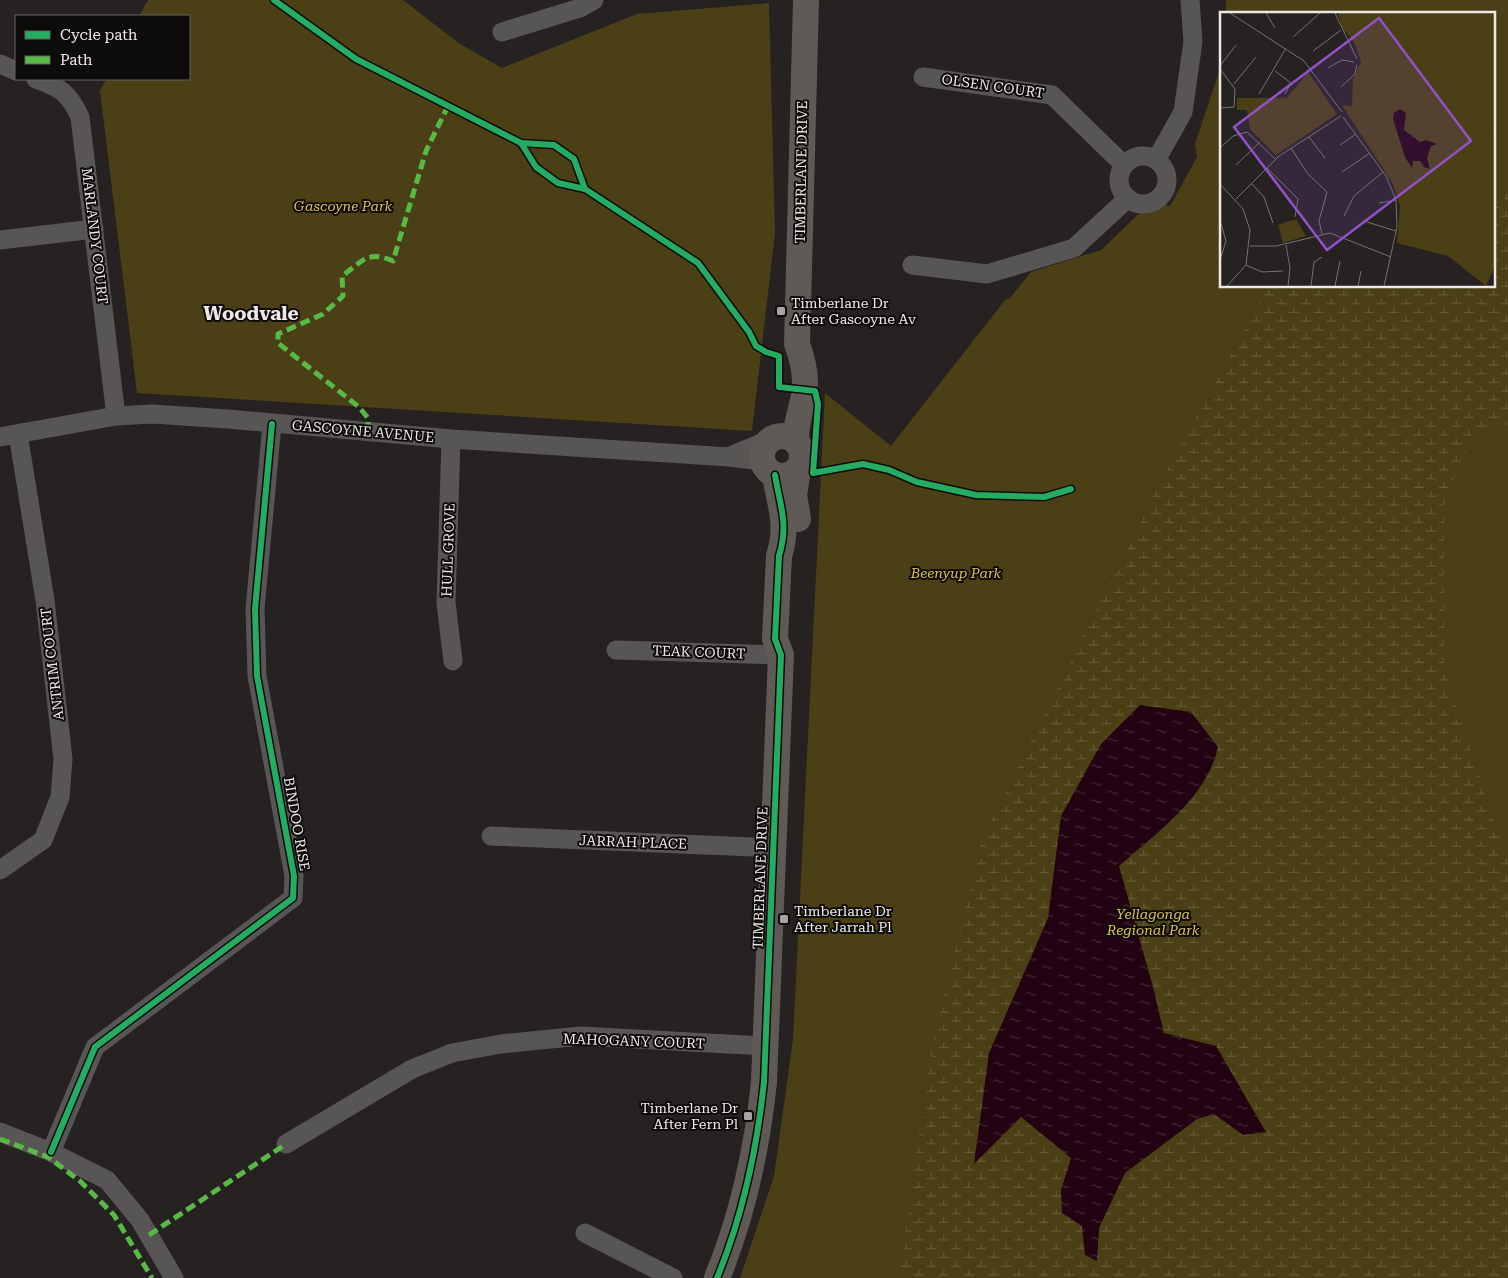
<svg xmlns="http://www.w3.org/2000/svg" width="1508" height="1278" font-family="'Roboto Serif',serif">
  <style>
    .green { fill: #4a3f15 }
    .wetland { fill: url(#wetland-marsh) }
    .water { fill: url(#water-ripples) }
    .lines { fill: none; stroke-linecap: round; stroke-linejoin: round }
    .street { stroke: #585655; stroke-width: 19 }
    .secondary { stroke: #5f5a56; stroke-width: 26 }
    .quiet { stroke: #58b947; stroke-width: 5; stroke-dasharray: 10 5; stroke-linecap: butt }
    .cycleway-casing { stroke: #0e0c0b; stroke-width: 9 }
    .cycleway { stroke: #26ab63; stroke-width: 6 }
    .poi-dot { fill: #a7a3a2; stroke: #0e0c0b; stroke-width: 2 }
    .labels { text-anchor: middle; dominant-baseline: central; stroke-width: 4; stroke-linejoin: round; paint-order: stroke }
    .street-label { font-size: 14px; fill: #ede9e7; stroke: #0e0c0b }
    .park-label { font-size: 14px; font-style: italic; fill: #ddc155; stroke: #0e0c0b }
    .poi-label { font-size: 14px; fill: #ede9e7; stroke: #0e0c0b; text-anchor: start }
    .district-label { font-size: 19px; font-weight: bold; fill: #ede9e7; stroke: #0e0c0b }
    .inset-road { fill: none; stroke: #757270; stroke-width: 1 }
    .view { fill: #9252c7; fill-opacity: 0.15; stroke: #9252c7; stroke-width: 2.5 }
    .inset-edge { fill: none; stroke: #ede9e7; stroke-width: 2.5 }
  </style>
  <defs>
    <pattern id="wetland-marsh" width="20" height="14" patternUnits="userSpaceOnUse" patternTransform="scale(1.25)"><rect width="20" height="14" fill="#4a3f15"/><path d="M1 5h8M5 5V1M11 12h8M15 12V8" fill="none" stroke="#645b37"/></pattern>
    <pattern id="water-ripples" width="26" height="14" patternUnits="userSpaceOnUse" patternTransform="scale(1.25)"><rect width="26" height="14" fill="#230312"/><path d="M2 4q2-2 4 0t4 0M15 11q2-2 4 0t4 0" fill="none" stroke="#432834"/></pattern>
  </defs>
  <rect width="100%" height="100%" fill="#252221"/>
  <!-- green -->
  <g class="green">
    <polygon points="148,0 403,0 460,44 502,68 637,14 769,3 775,233 752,431 137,393 100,91 106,79 189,79 189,16 139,16"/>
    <polygon points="1226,0 1508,0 1508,1278 740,1278 774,1176 793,1039 825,393 891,446 1005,300 1010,298 1031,272 1101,250 1151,202 1170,206 1197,157 1195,144 1222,63 1222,286 1494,286 1494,14 1226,14"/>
  </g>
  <!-- wetland -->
  <polygon class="wetland" points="1508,184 1508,425 1474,431 1444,504 1444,669 1508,863 1508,1278 899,1278 932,1045 982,840 1093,616 1172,460 1266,292 1272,286 1494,286 1494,204 1503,205"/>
  <!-- water -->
  <path class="water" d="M1140,705L1191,712L1218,747C1207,798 1156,833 1119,866L1153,987L1164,1033L1216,1046L1266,1132L1243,1135L1214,1114L1197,1119L1125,1173L1099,1228L1097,1261L1085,1255L1082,1226L1062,1213L1061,1190L1071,1158L1021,1117L974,1164L989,1053L1048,918L1061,816L1101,744Z"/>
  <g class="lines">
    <!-- street -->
    <g class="street">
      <polyline points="502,32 580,8 594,0"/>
      <polyline points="0,64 16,71"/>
      <polyline points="923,77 1052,95 1124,165"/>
      <path d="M36,79C61,88 68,92 80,117L116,416"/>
      <circle cx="1143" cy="180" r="24"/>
      <polyline points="1156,160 1183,112 1193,41 1190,0"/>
      <polyline points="0,240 94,229"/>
      <polyline points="912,265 987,274 1074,248 1128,198"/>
      <polyline points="0,437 116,416 152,414 228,419 451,439 729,457 762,461"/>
      <polyline points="451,439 446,603 453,661"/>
      <polyline points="730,456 769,440"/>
      <polyline points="616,650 781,655"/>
      <polyline points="491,836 774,848"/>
      <polyline points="0,870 43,840 60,797 63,759 45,600 18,434"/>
      <polyline points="0,1132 51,1152 107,1180 140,1220 174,1278"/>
      <polyline points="286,1144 412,1069 452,1053 501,1044 581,1036 766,1046"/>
      <polyline points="51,1152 95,1047 293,898 294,876 257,676 255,609 272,424"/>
      <polyline points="585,1233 673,1278"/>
    </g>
    <!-- secondary -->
    <g class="secondary">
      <circle cx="782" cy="456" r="20"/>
      <path d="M796,442C795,423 801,413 804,395C807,378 803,360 797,344L806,0"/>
      <polyline points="798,519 794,495 798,469"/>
      <path d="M717,1278C743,1215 757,1149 764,1082L781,655L775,639L779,556C789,524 780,506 775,475"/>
    </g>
    <!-- quiet -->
    <g class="quiet">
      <path d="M368,432V418L359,407L278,343V334L323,314L343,296L342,276C363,261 367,250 393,261L426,151L448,106"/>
      <polyline points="0,1139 48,1157 80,1181 114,1215 152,1278"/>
      <polyline points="149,1235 286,1144"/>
    </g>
    <!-- cycleway casing -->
    <g class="cycleway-casing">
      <g id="cycleway">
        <polyline points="274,0 356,59 521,143 554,145 574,159 585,189"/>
        <polyline points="521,143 536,167 558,183 585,189 698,263 749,332 756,346 766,352 779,356 779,387 815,391 818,404 813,473 863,464 889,470 917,482 976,495 1044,497 1071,489"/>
        <polyline points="51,1152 95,1047 293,898 294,876 257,676 255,609 272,424"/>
        <path d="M717,1278C743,1215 757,1149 764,1082L781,655L775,639L779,556C789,524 780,506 775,475"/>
      </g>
    </g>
    <!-- cycleway -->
    <use href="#cycleway" class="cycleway"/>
  </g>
  <!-- markers -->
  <g class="poi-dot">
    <rect x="776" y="306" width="10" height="10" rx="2.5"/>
    <rect x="779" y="914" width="10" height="10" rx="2.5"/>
    <rect x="743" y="1111" width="10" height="10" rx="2.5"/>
  </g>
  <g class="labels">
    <!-- street labels -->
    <g class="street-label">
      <text transform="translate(993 86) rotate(8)">OLSEN COURT</text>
      <text transform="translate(801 172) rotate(-89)">TIMBERLANE DRIVE</text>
      <text transform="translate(95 236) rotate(83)">MARLANDY COURT</text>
      <text transform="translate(363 431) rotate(5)">GASCOYNE AVENUE</text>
      <text transform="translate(448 550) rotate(-88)">HULL GROVE</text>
      <text transform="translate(699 652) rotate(2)">TEAK COURT</text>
      <text transform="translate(52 664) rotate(-97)">ANTRIM COURT</text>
      <text transform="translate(297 824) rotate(80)">BINDOO RISE</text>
      <text transform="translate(633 842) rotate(2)">JARRAH PLACE</text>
      <text transform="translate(760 878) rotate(-88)">TIMBERLANE DRIVE</text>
      <text transform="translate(634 1041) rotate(2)">MAHOGANY COURT</text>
    </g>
    <!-- park labels -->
    <g class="park-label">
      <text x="343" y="206">Gascoyne Park</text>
      <text x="956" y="573">Beenyup Park</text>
      <text x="1153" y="914">Yellagonga<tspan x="1153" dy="16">Regional Park</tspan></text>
    </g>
    <!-- poi labels -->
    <g class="poi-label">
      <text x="791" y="303">Timberlane Dr<tspan x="791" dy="16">After Gascoyne Av</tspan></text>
      <text x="794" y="911">Timberlane Dr<tspan x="794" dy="16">After Jarrah Pl</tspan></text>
      <text x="738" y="1108" text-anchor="end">Timberlane Dr<tspan x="738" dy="16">After Fern Pl</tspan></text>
    </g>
    <!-- district labels -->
    <g class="district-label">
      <text x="251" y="313">Woodvale</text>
    </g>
  </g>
  <!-- overview -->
  <g transform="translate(1220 12)">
    <rect width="275" height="275" fill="#252221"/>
    <path d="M118,1H275V254L266,274L228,244L177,231L180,194L173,172L122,93L132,94L133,67L141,50L135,32L122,15ZM88,60L117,102L56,143L30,117L27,98H17V86H67ZM76,207L86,224L63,231L58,213Z" fill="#4a3f15"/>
    <path d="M174,1L198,9V53L191,45L187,50L189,59L201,75L243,105L275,120V188L254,223L253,231L237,232L226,228L169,125L157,52L163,32L173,26L170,20L176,5Z" fill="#4a3f15"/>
    <path d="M180,97L186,101L184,118L200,130L206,128L217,132L211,134L207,146L210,157L204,155L200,149H193L192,156L185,145L173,107L174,101Z" fill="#230312"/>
    <path class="inset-road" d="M10,1L84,49L122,100M46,1L55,16M115,1L137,47M73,25L100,1M93,39L121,18M0,54L16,33M108,56L122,48L134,50M0,57L15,77L14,95L0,96M55,59L71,71L65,82M14,72L36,45M121,75L135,62L137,53M39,82L66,36M123,105L166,164L176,188L177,215L164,274M89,125L105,146M120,133L136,122M0,136L13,124L27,120L55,147M71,136L88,162L107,180L99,209L102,222M16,153L40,130M47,156L78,187L75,205M122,160L150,141M0,172L23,197L30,218L26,253L7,274M32,172L44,185L53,211M16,187L59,144L121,104M159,191L176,188M124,204L134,184L163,160M0,208L6,229L0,248M147,210L176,219M66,233L70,256L68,274M30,234H56L110,221L171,245M26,253L42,260L63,259M91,274L94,250L102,245M115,274L120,249M138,274L141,259"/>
    <path class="view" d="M159,6L251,129L107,238L14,115Z"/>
    <rect width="275" height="275" class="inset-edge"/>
  </g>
  <!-- legend -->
  <rect x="15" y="15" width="175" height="65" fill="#0e0c0b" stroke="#676463"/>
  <rect x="25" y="31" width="25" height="8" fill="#26ab63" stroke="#676463"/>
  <text x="60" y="40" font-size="15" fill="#ede9e7">Cycle path</text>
  <rect x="25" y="56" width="25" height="8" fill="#58b947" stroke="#676463"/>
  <text x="60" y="65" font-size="15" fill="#ede9e7">Path</text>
</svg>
